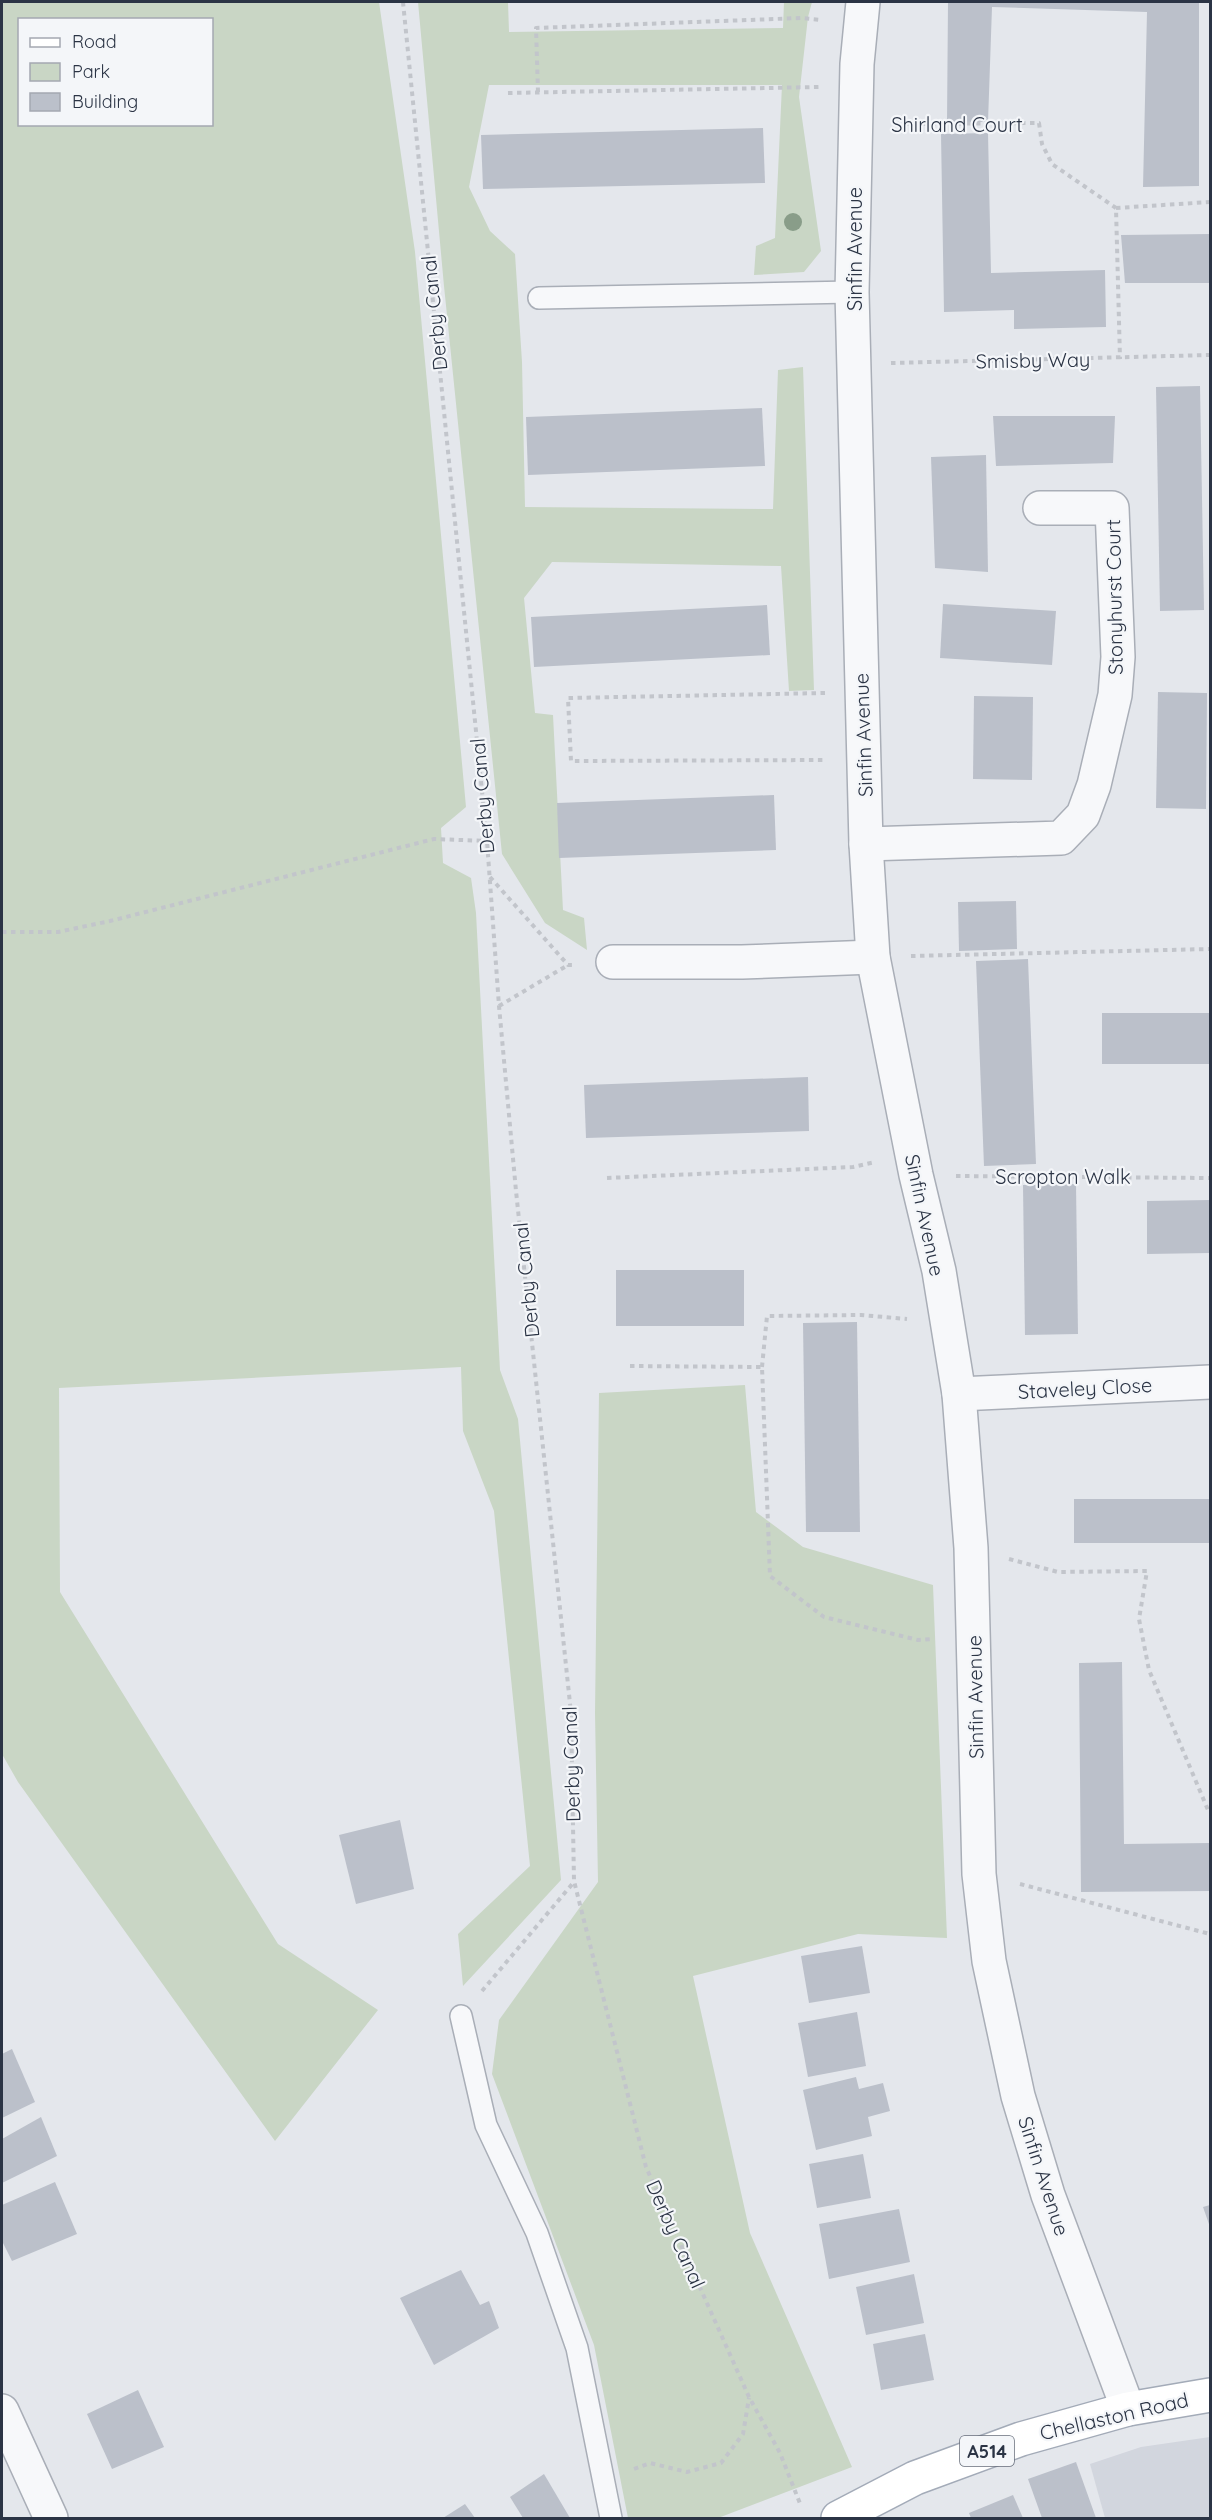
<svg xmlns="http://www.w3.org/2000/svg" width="1212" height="2520" font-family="Quicksand,sans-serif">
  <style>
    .built { fill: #d2d6de }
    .green { fill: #c9d6c5; fill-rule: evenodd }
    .building { fill: #bbc0ca }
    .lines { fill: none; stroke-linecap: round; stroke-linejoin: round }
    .service-casing { stroke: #a9aeb7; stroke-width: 24 }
    .minor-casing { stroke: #a9aeb7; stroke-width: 36 }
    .tertiary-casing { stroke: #a9aeb7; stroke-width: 36 }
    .primary-casing { stroke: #a3abb8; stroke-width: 36 }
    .path { stroke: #c2c5cb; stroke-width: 4; stroke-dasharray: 4.5 4.5; stroke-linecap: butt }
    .service { stroke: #f7f8fa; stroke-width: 21 }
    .minor { stroke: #f7f8fa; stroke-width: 33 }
    .tertiary { stroke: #f7f8fa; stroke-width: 33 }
    .primary { stroke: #fff; stroke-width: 33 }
    .tree { fill: #899d89 }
    .labels { text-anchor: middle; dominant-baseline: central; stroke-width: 4.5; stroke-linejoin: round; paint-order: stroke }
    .shield { fill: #f4f6f9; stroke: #676e7b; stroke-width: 1.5 }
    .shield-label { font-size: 18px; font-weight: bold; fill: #2b3445 }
    .street-label { font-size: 20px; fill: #2b3445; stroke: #f4f6f9 }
  </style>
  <rect width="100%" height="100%" fill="#e4e7ec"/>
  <!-- built -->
  <polygon class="built" points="1210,2437 1210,2518 1105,2518 1090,2464 1141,2447"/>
  <!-- green -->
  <g class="green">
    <path d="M2,2H379L415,252L466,807L441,828L443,863L471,878L476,913L500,1370L518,1419L561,1880L463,1986L458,1934L530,1866L494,1511L463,1431L461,1367L59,1388L60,1592L278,1944L378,2010L275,2141L18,1782L2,1754ZM20,20H212V124H20Z"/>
    <polygon points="418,2 508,2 509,32 783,28 784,2 812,2 808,17 799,97 821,251 804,272 754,275 756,246 775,238 782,85 489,85 469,187 490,231 515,254 522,362 525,507 773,509 778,370 803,367 814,690 789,691 781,566 552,562 524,598 535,713 553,715 563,910 584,918 587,950 545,923 502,854 444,286"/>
    <polygon points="745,1385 756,1512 803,1547 933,1585 947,1938 858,1934 693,1976 750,2233 852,2467 718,2518 628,2518 594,2345 492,2074 499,2020 598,1882 595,1713 599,1393"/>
  </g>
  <!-- building -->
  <g class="building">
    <polygon points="948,2 1199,2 1199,186 1143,187 1147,12 992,7 988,122 947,122"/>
    <polygon points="763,128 765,183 483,189 481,135"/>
    <polygon points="988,133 991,273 1105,270 1106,327 1014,329 1014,310 944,312 941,134"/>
    <polygon points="1210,234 1210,283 1125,283 1121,235"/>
    <polygon points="1200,386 1204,610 1160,611 1156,387"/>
    <polygon points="762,408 765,466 528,475 526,417"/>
    <polygon points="993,416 1115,416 1113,463 996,466"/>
    <polygon points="986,455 988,572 935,568 931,457"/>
    <polygon points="943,604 1056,611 1052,665 940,658"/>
    <polygon points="767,605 770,655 534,667 531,617"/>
    <polygon points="1158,692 1207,693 1206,809 1156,808"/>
    <polygon points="974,696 1033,697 1032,780 973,779"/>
    <polygon points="774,795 776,850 559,858 557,803"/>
    <polygon points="1016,901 1017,949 959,951 958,902"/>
    <polygon points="1028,959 1036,1164 984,1166 976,961"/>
    <rect x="1102" y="1013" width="108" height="51"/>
    <polygon points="808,1077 809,1131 586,1138 584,1085"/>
    <polygon points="1076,1184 1078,1334 1025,1335 1023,1185"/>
    <polygon points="1210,1200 1210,1253 1147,1254 1147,1201"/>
    <rect x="616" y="1270" width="128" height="56"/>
    <polygon points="857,1322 860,1532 806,1532 803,1323"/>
    <rect x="1074" y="1499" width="136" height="44"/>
    <polygon points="1122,1662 1124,1844 1210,1843 1210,1891 1081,1892 1079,1663"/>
    <polygon points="400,1820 414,1889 356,1904 339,1835"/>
    <polygon points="862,1946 870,1993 809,2003 801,1956"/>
    <polygon points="857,2012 866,2066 808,2077 798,2023"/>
    <polygon points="12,2049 35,2102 2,2118 2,2054"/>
    <polygon points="856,2077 859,2089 883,2083 890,2111 868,2117 872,2136 816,2150 803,2090"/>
    <polygon points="41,2117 57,2156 2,2183 2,2139"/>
    <polygon points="863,2154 871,2198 817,2208 809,2164"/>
    <polygon points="55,2182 77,2234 12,2261 2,2241 2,2205"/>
    <polygon points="1210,2205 1210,2227 1203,2207"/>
    <polygon points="899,2209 910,2262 829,2279 819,2224"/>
    <polygon points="461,2270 480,2305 489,2301 499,2328 434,2365 400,2298"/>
    <polygon points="914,2274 924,2323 866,2335 856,2287"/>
    <polygon points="925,2334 934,2380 881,2390 873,2344"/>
    <polygon points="138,2390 164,2447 112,2469 87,2414"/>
    <polygon points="1076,2462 1096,2518 1042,2518 1028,2479"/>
    <polygon points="544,2474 570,2518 523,2518 510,2497"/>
    <polygon points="1013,2495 1023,2518 971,2518 969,2513"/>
    <polygon points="465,2504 475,2518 443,2518"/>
  </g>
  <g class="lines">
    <!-- service casing -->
    <g class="service-casing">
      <g id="service">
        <polyline points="539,298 852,292"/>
        <polyline points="461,2016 486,2125 537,2233 577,2348 611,2518"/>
      </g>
    </g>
    <!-- minor casing -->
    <g class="minor-casing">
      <g id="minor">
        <polyline points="866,844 1061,838 1083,815 1094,785 1115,695 1118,657 1112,508 1040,508"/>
        <polyline points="613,962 742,962 873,957"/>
        <polyline points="959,1394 1210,1382"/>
        <polyline points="2,2411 51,2518"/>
      </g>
    </g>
    <!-- tertiary casing -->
    <g class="tertiary-casing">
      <polyline id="tertiary" points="863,2 857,64 852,292 866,844 873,957 916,1175 939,1271 959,1394 971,1548 979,1874 989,1961 1018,2096 1048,2195 1128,2409"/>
    </g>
    <!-- primary casing -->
    <g class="primary-casing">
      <polyline id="primary" points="838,2518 915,2478 1021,2439 1128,2409 1210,2395"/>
    </g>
    <!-- path -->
    <g class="path">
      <polyline points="403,2 487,841 499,1006 516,1191 571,1713 574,1881 646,2167 749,2397 780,2453 801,2506"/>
      <polyline points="538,92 536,28 801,18 822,20"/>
      <polyline points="508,93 819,87"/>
      <polyline points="895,124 1039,123 1042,144 1052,164 1116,208 1120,359"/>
      <polyline points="1116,208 1210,202"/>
      <polyline points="891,363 1210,355"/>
      <polyline points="825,693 568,698 571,761 826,760"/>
      <polyline points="490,877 568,965 574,965"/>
      <polyline points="2,932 58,932 110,921 434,839 487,841"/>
      <polyline points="911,956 1210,949"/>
      <polyline points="499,1006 568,965"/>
      <polyline points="956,1176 1210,1178"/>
      <polyline points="607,1178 853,1167 875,1162"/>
      <polyline points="630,1366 762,1367 770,1576 824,1617 918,1640 934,1639"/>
      <polyline points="762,1367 767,1316 861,1315 907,1319"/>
      <polyline points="1009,1559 1058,1572 1147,1571 1139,1619 1149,1670 1208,1810 1210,1810"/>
      <polyline points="1020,1884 1210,1934"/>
      <polyline points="482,1991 574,1882"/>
      <polyline points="634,2469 650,2463 687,2472 721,2463 743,2434 749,2398"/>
    </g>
    <!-- service -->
    <use href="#service" class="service"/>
    <!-- minor -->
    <use href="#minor" class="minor"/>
    <!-- tertiary -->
    <use href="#tertiary" class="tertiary"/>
    <!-- primary -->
    <use href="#primary" class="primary"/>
  </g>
  <!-- trees -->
  <circle class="tree" cx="793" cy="222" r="9"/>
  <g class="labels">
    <!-- shield labels -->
    <rect class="shield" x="960" y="2436" width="54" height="30" rx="4.5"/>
    <g class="shield-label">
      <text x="987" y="2451">A514</text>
    </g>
    <!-- street labels -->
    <g class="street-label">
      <text x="957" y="124">Shirland Court</text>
      <text transform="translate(854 249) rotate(-90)">Sinfin Avenue</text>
      <text transform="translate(434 313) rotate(-96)">Derby Canal</text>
      <text transform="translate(1033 360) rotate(-1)">Smisby Way</text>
      <text transform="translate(1114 597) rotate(-91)">Stonyhurst Court</text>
      <text transform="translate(863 735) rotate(-92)">Sinfin Avenue</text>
      <text transform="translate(482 796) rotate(-95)">Derby Canal</text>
      <text x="1063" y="1176">Scropton Walk</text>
      <text transform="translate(925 1215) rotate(78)">Sinfin Avenue</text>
      <text transform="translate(526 1280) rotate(-96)">Derby Canal</text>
      <text transform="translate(1085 1388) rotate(-3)">Staveley Close</text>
      <text transform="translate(975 1697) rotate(-91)">Sinfin Avenue</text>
      <text transform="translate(571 1764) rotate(-92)">Derby Canal</text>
      <text transform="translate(1044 2176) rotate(72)">Sinfin Avenue</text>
      <text transform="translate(676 2234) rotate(66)">Derby Canal</text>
      <text transform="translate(1114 2416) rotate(-13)">Chellaston Road</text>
    </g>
  </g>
  <!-- border -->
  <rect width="1212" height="2520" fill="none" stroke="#2b3445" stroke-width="6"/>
  <!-- legend -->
  <rect x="18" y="18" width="195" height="108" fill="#f4f6f9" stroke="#a4a8b1" stroke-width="1.5"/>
  <rect x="30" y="38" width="30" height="9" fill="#ffffff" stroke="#a4a8b1" stroke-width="1.5"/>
  <text x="72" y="48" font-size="18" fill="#2b3445">Road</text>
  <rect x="30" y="63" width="30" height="18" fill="#c9d6c5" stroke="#a4a8b1" stroke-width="1.5"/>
  <text x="72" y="78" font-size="18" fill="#2b3445">Park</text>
  <rect x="30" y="93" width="30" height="18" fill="#bbc0ca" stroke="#a4a8b1" stroke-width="1.5"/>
  <text x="72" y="108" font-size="18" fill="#2b3445">Building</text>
</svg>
